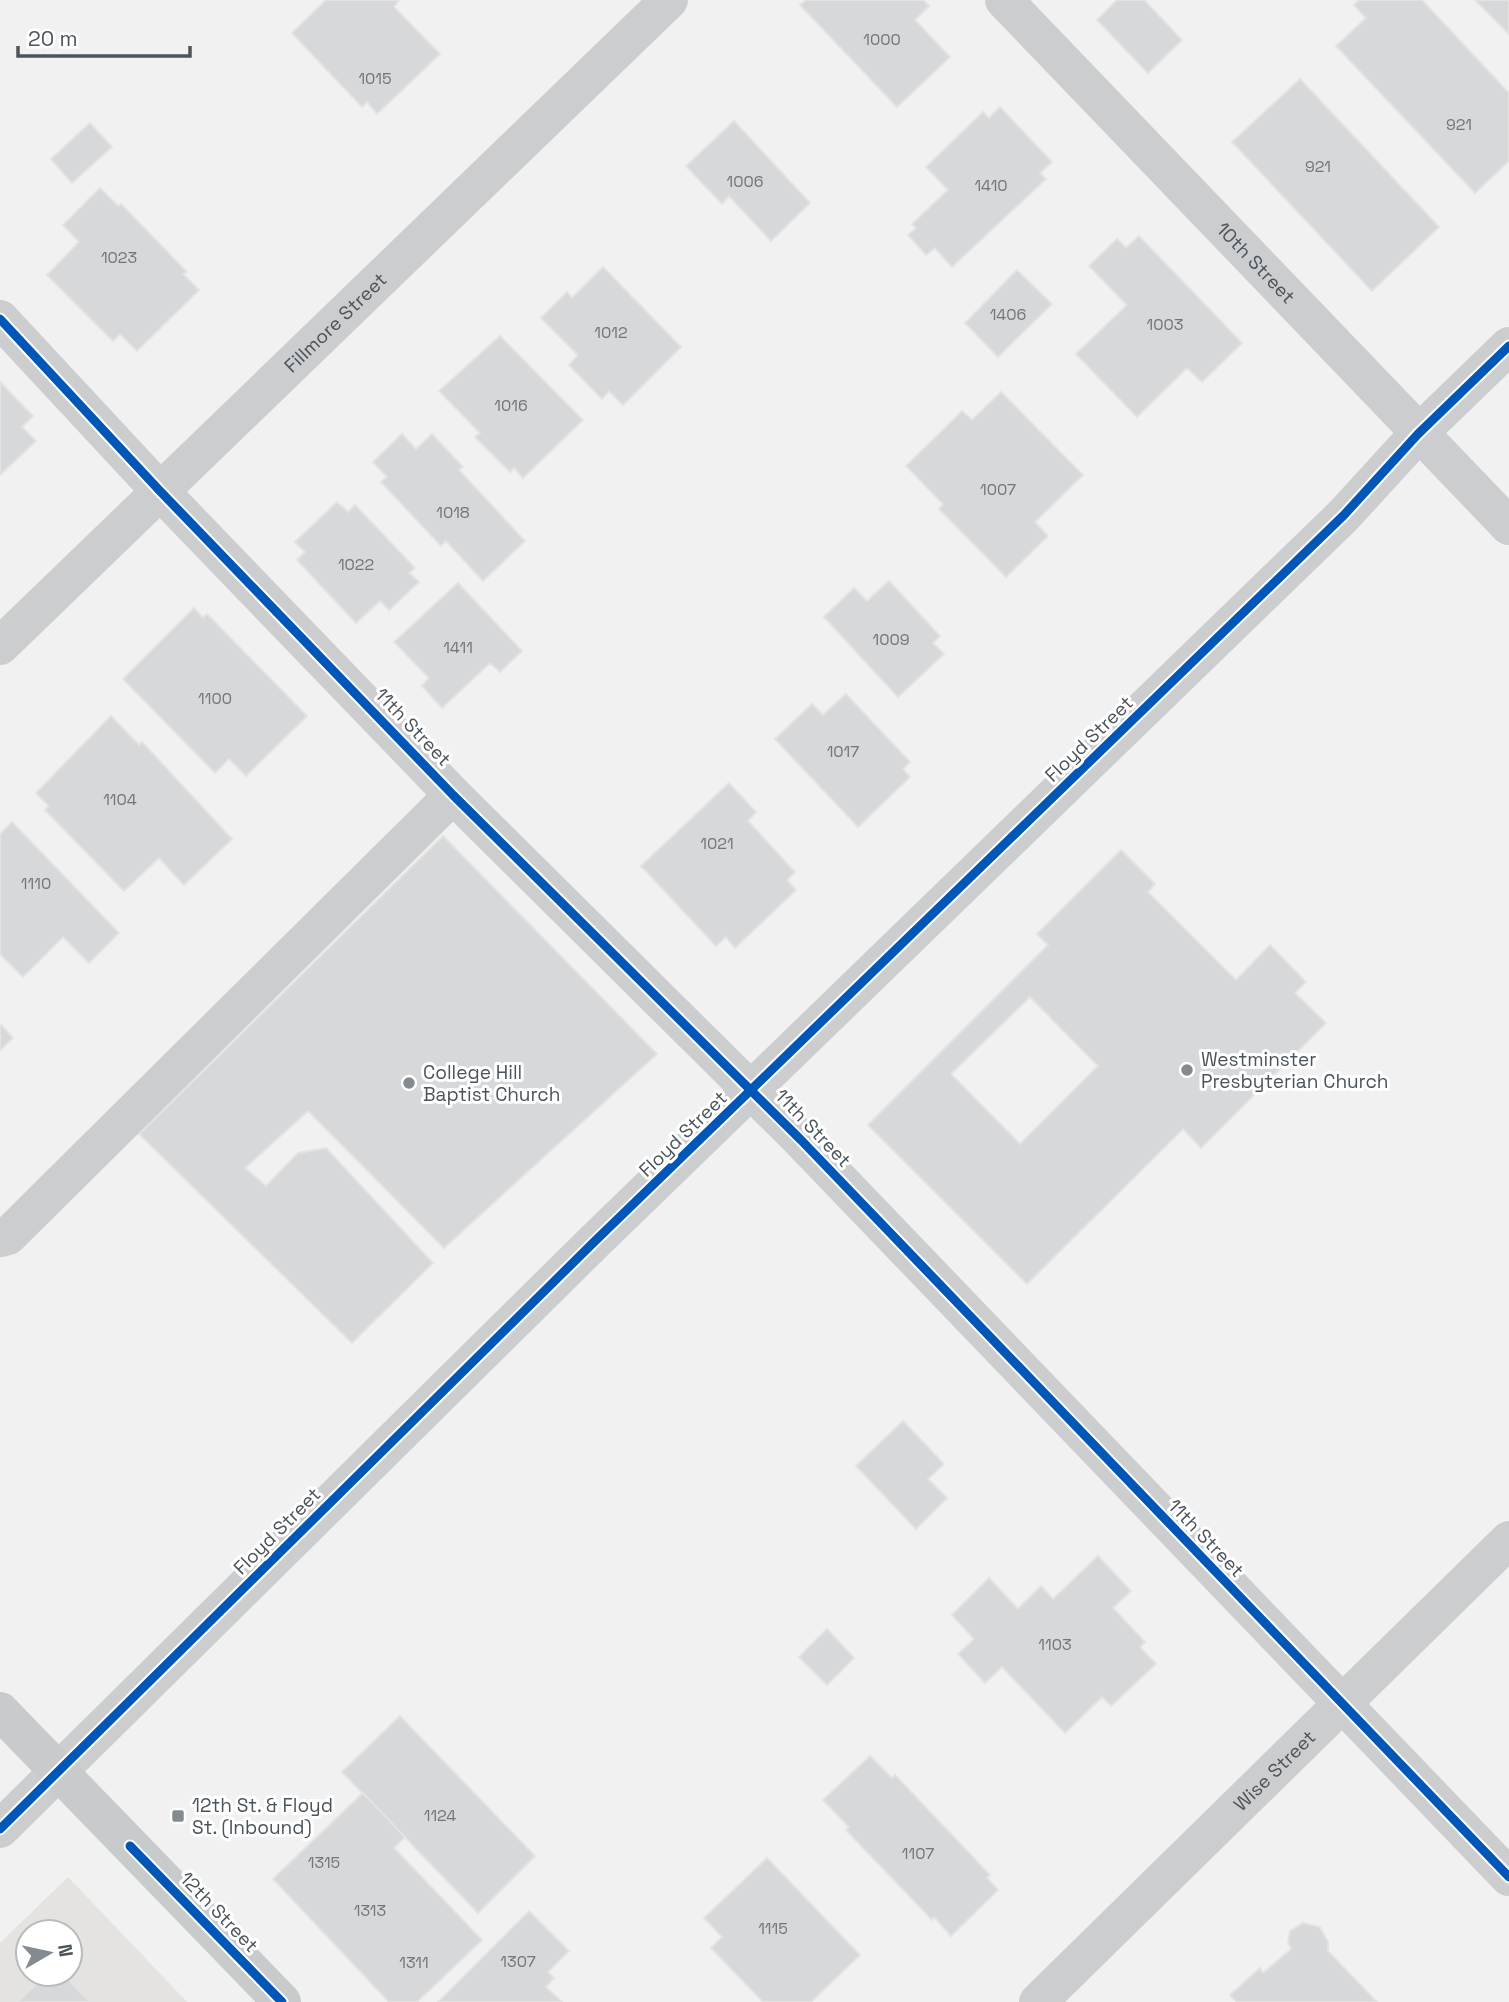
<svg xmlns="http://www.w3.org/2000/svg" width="1509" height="2002" font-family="'Space Grotesk',sans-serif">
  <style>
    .commercial { fill: #e5e3df; fill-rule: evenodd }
    .building { fill: #d7d8da; stroke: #e3e3e4; stroke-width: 2; fill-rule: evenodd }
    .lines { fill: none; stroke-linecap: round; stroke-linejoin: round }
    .minor { stroke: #cbcdcf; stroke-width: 38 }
    .major { stroke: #c8cbcc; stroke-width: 38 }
    .cycleway-casing { stroke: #fff; stroke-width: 13 }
    .cycleway { stroke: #0057b8; stroke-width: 9 }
    .poi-dot { fill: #848b90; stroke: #fff; stroke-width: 2.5 }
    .labels { text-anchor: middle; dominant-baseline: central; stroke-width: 6; stroke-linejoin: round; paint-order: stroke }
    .number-label { font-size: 16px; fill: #6f767c }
    .street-label { font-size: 19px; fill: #4a545b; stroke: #fff }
    .poi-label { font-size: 19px; fill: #4a545b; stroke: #fff; text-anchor: start }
  </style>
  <rect width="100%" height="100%" fill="#f1f1f1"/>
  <!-- commercial -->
  <path class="commercial" d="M68,1877L187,2002H0V1943ZM28,1932H70V1974H28Z"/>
  <!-- building -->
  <g class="building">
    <polygon points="326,0 399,0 394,7 440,54 377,114 367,102 362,107 292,33"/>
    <polygon points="806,0 923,0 929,6 915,20 950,57 897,107 800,5"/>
    <polygon points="1117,0 1144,0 1182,40 1148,73 1097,20"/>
    <polygon points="1359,0 1422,0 1509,93 1509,161 1475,193 1336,46 1366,18 1354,5"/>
    <polygon points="1475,0 1509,0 1509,34"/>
    <polygon points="1300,79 1439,227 1372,291 1232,142"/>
    <polygon points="1000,107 1052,162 1040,173 1046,179 952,267 935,248 926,255 908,235 916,228 912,224 948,190 926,167 983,112 989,118"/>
    <polygon points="734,121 810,203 771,241 729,196 722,204 686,166"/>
    <polygon points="90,123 112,147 72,183 51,159"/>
    <polygon points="100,188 118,206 121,204 187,272 183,274 199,290 137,351 120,334 113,341 47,275 79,242 63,225"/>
    <polygon points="1139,236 1242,343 1202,382 1187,368 1137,417 1076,354 1127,305 1089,266 1117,239 1126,248"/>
    <polygon points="603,267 681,347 623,405 609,391 602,399 569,365 578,355 541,318 567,292 572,298"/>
    <polygon points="1017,270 1052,304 998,357 965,323"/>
    <polygon points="500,336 583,420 523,478 514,468 510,472 475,437 480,433 439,391"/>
    <polygon points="0,382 33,416 22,427 36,441 0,475"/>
    <polygon points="1001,392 1083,475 1035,522 1048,536 1006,577 939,509 943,504 906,466 962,411 972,420"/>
    <polygon points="402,434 416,449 432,434 463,467 459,470 525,541 483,581 446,541 441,546 381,482 387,477 373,462"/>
    <polygon points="337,502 348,512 355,505 415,568 409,573 419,582 389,610 380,601 356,623 297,560 305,552 295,542"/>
    <polygon points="889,581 940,636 933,643 944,654 898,697 824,617 854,588 867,601"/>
    <polygon points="458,583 522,651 500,672 490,663 442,708 422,686 429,678 394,642"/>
    <polygon points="194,608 203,618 207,614 307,716 246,776 229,759 215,773 123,679"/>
    <polygon points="846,694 910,762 903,769 910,777 858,827 775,739 812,704 823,715"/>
    <polygon points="111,716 139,745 142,742 232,839 184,885 159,858 124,891 45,810 49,806 36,793"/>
    <polygon points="729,783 756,812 748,821 795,872 787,880 796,890 735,948 726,937 716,946 641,866"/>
    <polygon points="12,822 119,933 89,963 63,937 23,977 0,954 0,834"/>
    <polygon points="443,836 657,1054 444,1248 308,1111 245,1168 266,1186 298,1153 326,1148 433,1263 352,1343 139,1134"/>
    <path d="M1121,850L1155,884L1148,892L1236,980L1270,945L1306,982L1295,993L1326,1023L1201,1148L1183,1129L1027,1284L868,1125L1048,945L1037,934ZM1030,997L1098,1066L1020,1144L951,1074Z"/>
    <polygon points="0,1024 13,1038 0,1050"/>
    <polygon points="903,1421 944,1464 928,1479 947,1498 916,1529 856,1466"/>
    <polygon points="1098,1556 1131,1591 1113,1608 1145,1642 1140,1647 1156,1664 1111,1706 1102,1697 1065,1733 1002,1667 985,1683 958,1654 974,1639 952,1615 989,1578 1018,1609 1041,1586 1053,1599"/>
    <polygon points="827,1629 854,1658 827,1685 799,1657"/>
    <polygon points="400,1716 535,1856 478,1913 342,1772"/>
    <polygon points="870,1756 892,1778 895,1775 990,1875 987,1878 998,1890 951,1936 934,1917 932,1920 846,1830 849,1827 823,1800"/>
    <polygon points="363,1793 405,1837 394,1848 482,1940 417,2002 389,2002 273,1879"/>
    <polygon points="767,1858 860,1955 811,2002 763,2002 711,1948 722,1937 704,1918"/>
    <polygon points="529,1911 569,1951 548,1972 554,1978 546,1987 562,2002 438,2002"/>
    <polygon points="1303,1923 1320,1927 1328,1942 1328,1951 1377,2002 1237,2002 1230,1995 1260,1968 1263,1973 1291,1949 1288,1942 1290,1931"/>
    <polygon points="46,1974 63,1974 90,2002 18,2002"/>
  </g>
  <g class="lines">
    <!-- minor -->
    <g class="minor">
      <path id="s1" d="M1004,0L1509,526"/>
      <polyline points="0,319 159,490 453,795 801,1140 1509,1877"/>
      <path id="s2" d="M0,646L669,0"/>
      <polyline points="0,1238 8,1236 453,795"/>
      <polyline points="0,1829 594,1242 1344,515 1418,434 1509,346"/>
      <path id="s3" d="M1038,2002L1509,1540"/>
    </g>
    <!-- major -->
    <polyline class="major" points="0,1711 282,2002"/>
    <!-- cycleway casing -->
    <g class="cycleway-casing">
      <g id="cycleway">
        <polyline points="0,319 159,490 453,795 801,1140 1509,1877"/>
        <polyline points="0,1829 594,1242 1344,515 1418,434 1509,346"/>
        <polyline points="130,1846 282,2002"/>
      </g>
    </g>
    <!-- cycleway -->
    <use href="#cycleway" class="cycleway"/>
  </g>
  <!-- markers -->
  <g class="poi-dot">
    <circle cx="1187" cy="1070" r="7"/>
    <circle cx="409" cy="1083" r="7"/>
    <rect x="171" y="1809" width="14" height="14" rx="3.5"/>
  </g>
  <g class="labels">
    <!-- number labels -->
    <g class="number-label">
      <text x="882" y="39">1000</text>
      <text x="375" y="78">1015</text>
      <text x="1459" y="124">921</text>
      <text x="1318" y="166">921</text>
      <text x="745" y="181">1006</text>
      <text x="991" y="185">1410</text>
      <text x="119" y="257">1023</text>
      <text x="1008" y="314">1406</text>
      <text x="1165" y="324">1003</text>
      <text x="611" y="332">1012</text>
      <text x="511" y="405">1016</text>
      <text x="998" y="489">1007</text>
      <text x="453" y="512">1018</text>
      <text x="356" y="564">1022</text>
      <text x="891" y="639">1009</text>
      <text x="458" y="647">1411</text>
      <text x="215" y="698">1100</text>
      <text x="843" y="751">1017</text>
      <text x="120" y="799">1104</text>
      <text x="717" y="843">1021</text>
      <text x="36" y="883">1110</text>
      <text x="1055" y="1644">1103</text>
      <text x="440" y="1815">1124</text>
      <text x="918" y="1853">1107</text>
      <text x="324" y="1862">1315</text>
      <text x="370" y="1910">1313</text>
      <text x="773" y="1928">1115</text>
      <text x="518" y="1961">1307</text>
      <text x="414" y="1962">1311</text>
    </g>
    <!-- street labels -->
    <g class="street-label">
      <text stroke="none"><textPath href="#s1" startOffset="364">10th Street</textPath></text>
      <text stroke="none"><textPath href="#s2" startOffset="466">Fillmore Street</textPath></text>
      <text transform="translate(413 727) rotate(46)">11th Street</text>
      <text transform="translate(1089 739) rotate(-44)">Floyd Street</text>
      <text transform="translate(813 1128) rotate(46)">11th Street</text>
      <text transform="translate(683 1134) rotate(-44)">Floyd Street</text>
      <text transform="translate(277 1531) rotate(-45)">Floyd Street</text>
      <text transform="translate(1206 1538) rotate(46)">11th Street</text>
      <text stroke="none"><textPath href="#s3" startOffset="331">Wise Street</textPath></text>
      <text transform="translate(219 1912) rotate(46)">12th Street</text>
    </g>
    <!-- poi labels -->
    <g class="poi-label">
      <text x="1201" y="1059">Westminster<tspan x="1201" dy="22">Presbyterian Church</tspan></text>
      <text x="423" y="1072">College Hill<tspan x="423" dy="22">Baptist Church</tspan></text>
      <text x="192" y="1805">12th St. &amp; Floyd<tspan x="192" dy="22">St. (Inbound)</tspan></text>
    </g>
  </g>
  <!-- north arrow -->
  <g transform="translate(49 1953) rotate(81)"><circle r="33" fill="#ffffff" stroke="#b7bbbd" stroke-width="2"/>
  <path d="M0-5L12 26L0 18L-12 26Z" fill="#848b90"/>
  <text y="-10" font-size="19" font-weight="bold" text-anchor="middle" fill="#4a545b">N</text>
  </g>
  <!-- scale -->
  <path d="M18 46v10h172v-10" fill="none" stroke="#4a545b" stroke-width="3.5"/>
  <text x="28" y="46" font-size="21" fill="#4a545b" stroke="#ffffff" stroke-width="5" paint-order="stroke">20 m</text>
</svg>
